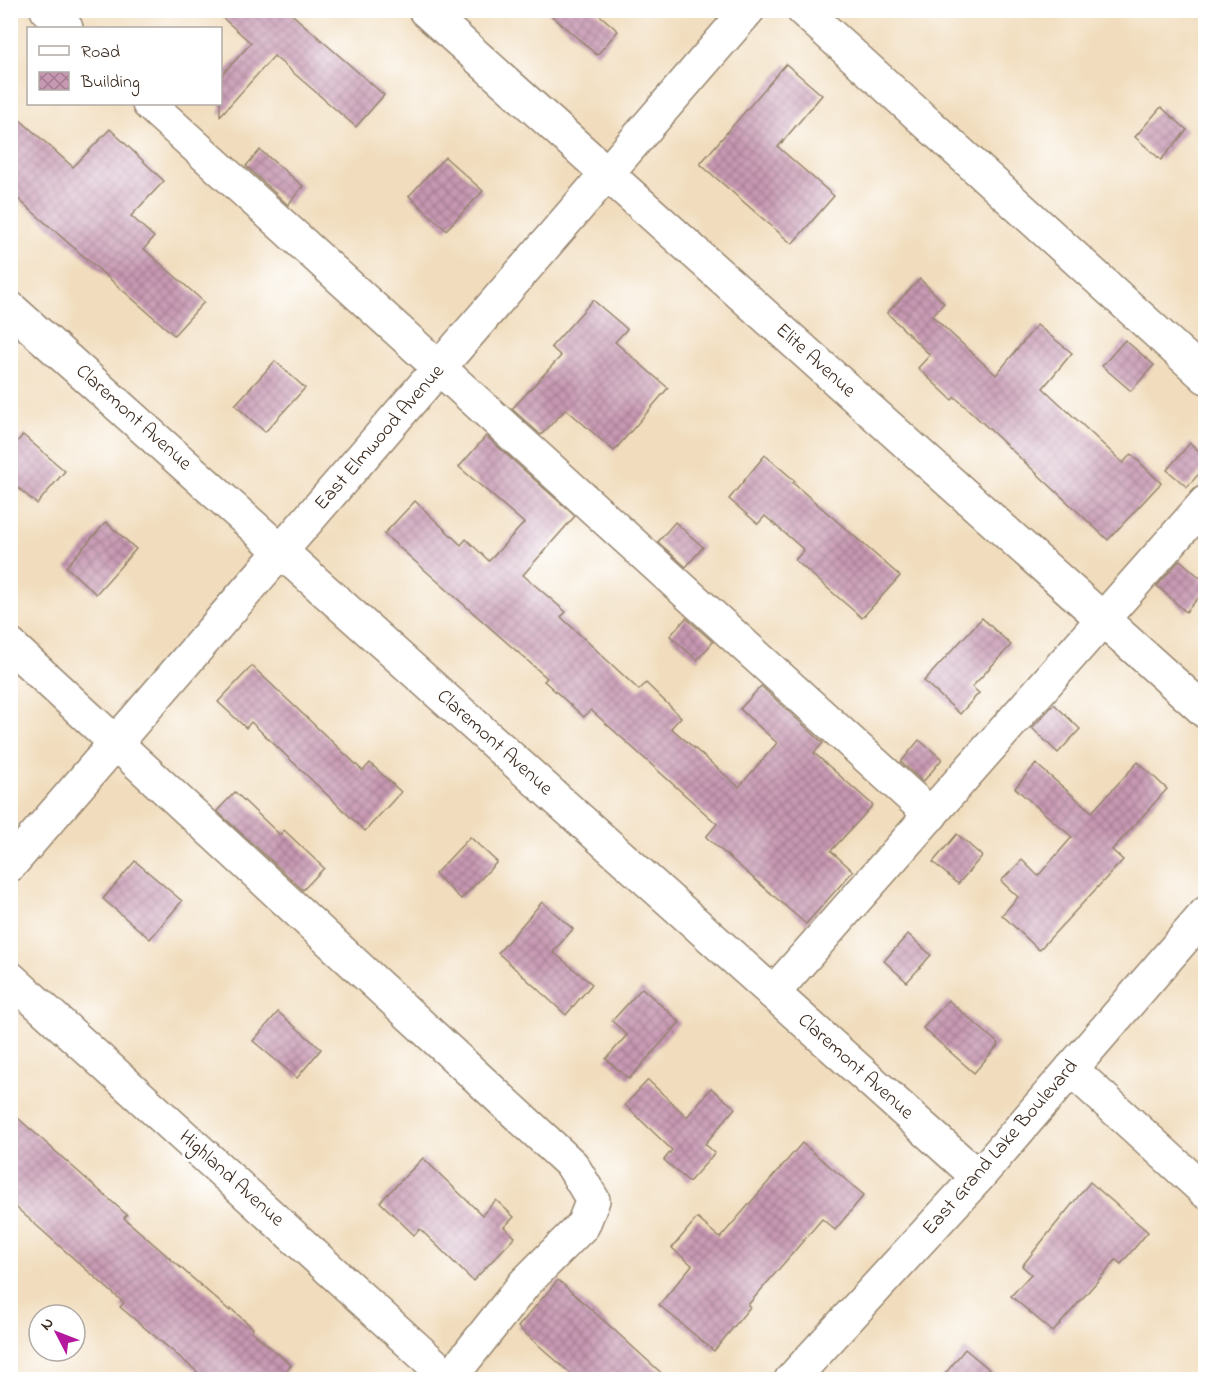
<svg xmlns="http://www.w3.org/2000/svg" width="1216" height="1390" font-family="'Indie Flower',sans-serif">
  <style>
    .building { fill: url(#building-cross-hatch) }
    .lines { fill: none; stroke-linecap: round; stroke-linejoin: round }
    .minor-casing { stroke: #96846e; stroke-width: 36 }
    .minor { stroke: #fff; stroke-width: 33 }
    .labels { text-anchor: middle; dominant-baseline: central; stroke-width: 6; stroke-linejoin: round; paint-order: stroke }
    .street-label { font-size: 20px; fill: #3b2a1e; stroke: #fff }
  </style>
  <defs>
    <pattern id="building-cross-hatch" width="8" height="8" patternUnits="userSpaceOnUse" patternTransform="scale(1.5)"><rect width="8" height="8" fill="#c798b2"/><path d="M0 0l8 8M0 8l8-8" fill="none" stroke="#a37c90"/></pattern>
  </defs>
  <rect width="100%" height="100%" fill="#fff"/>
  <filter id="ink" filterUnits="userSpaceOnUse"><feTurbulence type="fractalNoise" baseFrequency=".0167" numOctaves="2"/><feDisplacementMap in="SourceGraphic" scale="12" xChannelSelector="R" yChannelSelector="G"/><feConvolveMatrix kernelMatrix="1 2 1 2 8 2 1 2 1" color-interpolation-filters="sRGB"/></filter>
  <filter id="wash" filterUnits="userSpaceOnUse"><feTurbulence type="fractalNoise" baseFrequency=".008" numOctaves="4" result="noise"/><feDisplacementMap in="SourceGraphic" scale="24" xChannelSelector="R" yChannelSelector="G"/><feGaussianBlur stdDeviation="1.35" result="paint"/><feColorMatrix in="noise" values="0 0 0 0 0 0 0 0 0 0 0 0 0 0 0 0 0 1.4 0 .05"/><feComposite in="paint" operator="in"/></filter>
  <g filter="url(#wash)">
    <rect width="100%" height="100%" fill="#f1ddbd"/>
    <g id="blocks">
      <!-- building -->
      <g class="building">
        <polygon points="214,10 287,10 384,95 356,127 274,56 220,116 220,77 251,43"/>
        <polygon points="545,10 594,10 618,31 597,55"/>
        <polygon points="786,64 822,95 778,147 834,196 792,244 700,164"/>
        <polygon points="1161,107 1187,130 1161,160 1135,137"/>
        <polygon points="10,111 73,167 110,129 164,181 131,216 154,237 144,249 204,302 174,335 10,192"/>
        <polygon points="260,150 303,186 288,205 246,166"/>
        <polygon points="445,157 483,191 446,230 409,196"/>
        <polygon points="920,279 944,303 932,316 996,375 1037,325 1072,353 1043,388 1123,463 1131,454 1161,483 1108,540 955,397 952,400 918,368 930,355 887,313"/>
        <polygon points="593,300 627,329 615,342 668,388 614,451 566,409 541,435 512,409 561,356 551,347"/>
        <polygon points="1125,340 1154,365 1131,391 1102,366"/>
        <polygon points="275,361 305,388 265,432 235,405"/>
        <polygon points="23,435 65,471 37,504 10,481 10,450"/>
        <polygon points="486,436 575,516 523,575 566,612 561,617 639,690 646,683 681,717 671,728 739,787 777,743 740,709 761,686 823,743 814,753 873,805 831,851 853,871 806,924 706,837 717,824 591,710 584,717 544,681 547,678 384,534 415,501 461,545 466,539 489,561 524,523 459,467"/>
        <polygon points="1190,443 1206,457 1206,466 1187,487 1167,470"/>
        <polygon points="765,455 795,481 793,483 900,576 862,618 795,560 804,550 765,516 758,524 729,499"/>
        <polygon points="106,522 136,549 96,594 66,567"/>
        <polygon points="675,522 703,547 686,567 658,542"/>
        <polygon points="1180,560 1206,583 1206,589 1186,612 1157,586"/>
        <polygon points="686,618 713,642 697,660 670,636"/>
        <polygon points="982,618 1011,645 972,687 979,693 960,714 924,681"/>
        <polygon points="252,666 363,771 370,763 401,792 365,831 251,722 246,728 218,702"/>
        <polygon points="1054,704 1080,729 1058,753 1032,728"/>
        <polygon points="919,740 942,759 923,782 901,762"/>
        <polygon points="1138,762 1167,789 1112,850 1123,860 1039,950 1002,915 1018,897 1001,881 1022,860 1038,876 1072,837 1015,788 1036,764 1092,812"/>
        <polygon points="235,792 280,835 284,830 324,868 303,890 217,811"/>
        <polygon points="957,834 982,856 958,884 933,862"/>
        <polygon points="470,837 497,862 461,899 435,874"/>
        <polygon points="135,861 182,901 150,939 103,899"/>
        <polygon points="542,902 573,929 553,952 592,984 566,1015 498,953"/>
        <polygon points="908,934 931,955 907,982 884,961"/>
        <polygon points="642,988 680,1022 629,1079 606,1059 627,1035 612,1021"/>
        <polygon points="948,1000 999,1044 974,1073 923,1028"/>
        <polygon points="278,1012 321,1049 297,1078 253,1041"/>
        <polygon points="648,1080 687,1117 711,1088 735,1108 705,1144 715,1153 689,1182 664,1160 672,1150 625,1105"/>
        <polygon points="10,1111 127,1215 124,1218 230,1311 231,1309 253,1328 251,1331 291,1365 279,1380 207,1380 120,1307 124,1303 10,1202"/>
        <polygon points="802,1143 864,1195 835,1230 822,1219 748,1305 750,1307 714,1351 659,1305 692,1265 672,1248 697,1218 720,1238"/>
        <polygon points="423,1158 482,1215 496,1200 514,1217 504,1227 515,1237 473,1281 420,1229 414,1235 380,1202"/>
        <polygon points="1090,1182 1148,1232 1121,1264 1116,1260 1053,1332 1011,1296 1031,1274 1022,1266"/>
        <polygon points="558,1280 612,1328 669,1380 578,1380 518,1327"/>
        <polygon points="965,1349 1002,1380 940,1380"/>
      </g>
    </g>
  </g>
  <g filter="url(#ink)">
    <use href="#blocks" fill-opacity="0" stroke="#96846e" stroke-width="1.5"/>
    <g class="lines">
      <!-- minor casing -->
      <g class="minor-casing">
        <g id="minor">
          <polyline points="47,10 66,28"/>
          <polyline points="425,10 1206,712"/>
          <polyline points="803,10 1206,377"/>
          <polyline points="149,104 931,815"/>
          <polyline points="10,308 978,1177"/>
          <polyline points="10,645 572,1165 593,1200 583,1225 525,1283 450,1378"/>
          <polyline points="10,865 748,10"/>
          <polyline points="10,978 451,1380"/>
          <polyline points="773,993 1206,502"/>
          <polyline points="1071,1069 1206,1192"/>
          <polyline points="791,1380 978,1177 1206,913"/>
        </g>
      </g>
      <!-- minor -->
      <use href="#minor" class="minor"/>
    </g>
  </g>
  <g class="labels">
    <!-- street labels -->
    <g class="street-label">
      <text transform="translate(815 361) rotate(42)">Elite Avenue</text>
      <text transform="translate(133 418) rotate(42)">Claremont Avenue</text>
      <text transform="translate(380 438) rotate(-49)">East Elmwood Avenue</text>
      <text transform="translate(494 743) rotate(42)">Claremont Avenue</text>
      <text transform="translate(855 1067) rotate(42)">Claremont Avenue</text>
      <text transform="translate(1001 1148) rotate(-49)">East Grand Lake Boulevard</text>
      <text transform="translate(231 1179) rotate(42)">Highland Avenue</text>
    </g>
  </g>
  <!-- margin -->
  <rect width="1216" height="1390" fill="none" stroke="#fff" stroke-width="36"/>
  <!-- legend -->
  <rect x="27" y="27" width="195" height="78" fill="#ffffff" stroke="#b1aaa5" stroke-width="1.5"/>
  <rect x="39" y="46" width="30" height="9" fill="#ffffff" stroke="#b1aaa5" stroke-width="1.5"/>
  <text x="81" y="57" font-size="18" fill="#3b2a1e">Road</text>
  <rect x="39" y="72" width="30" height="18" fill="url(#building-cross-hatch)" stroke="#b1aaa5" stroke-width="1.5"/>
  <text x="81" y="87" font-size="18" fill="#3b2a1e">Building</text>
  <!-- north arrow -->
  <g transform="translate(57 1333) rotate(312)"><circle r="28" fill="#ffffff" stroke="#b1aaa5" stroke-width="1.5"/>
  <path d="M0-4.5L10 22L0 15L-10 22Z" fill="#b5179e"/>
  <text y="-9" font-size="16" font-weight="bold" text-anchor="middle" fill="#3b2a1e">N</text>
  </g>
</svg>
